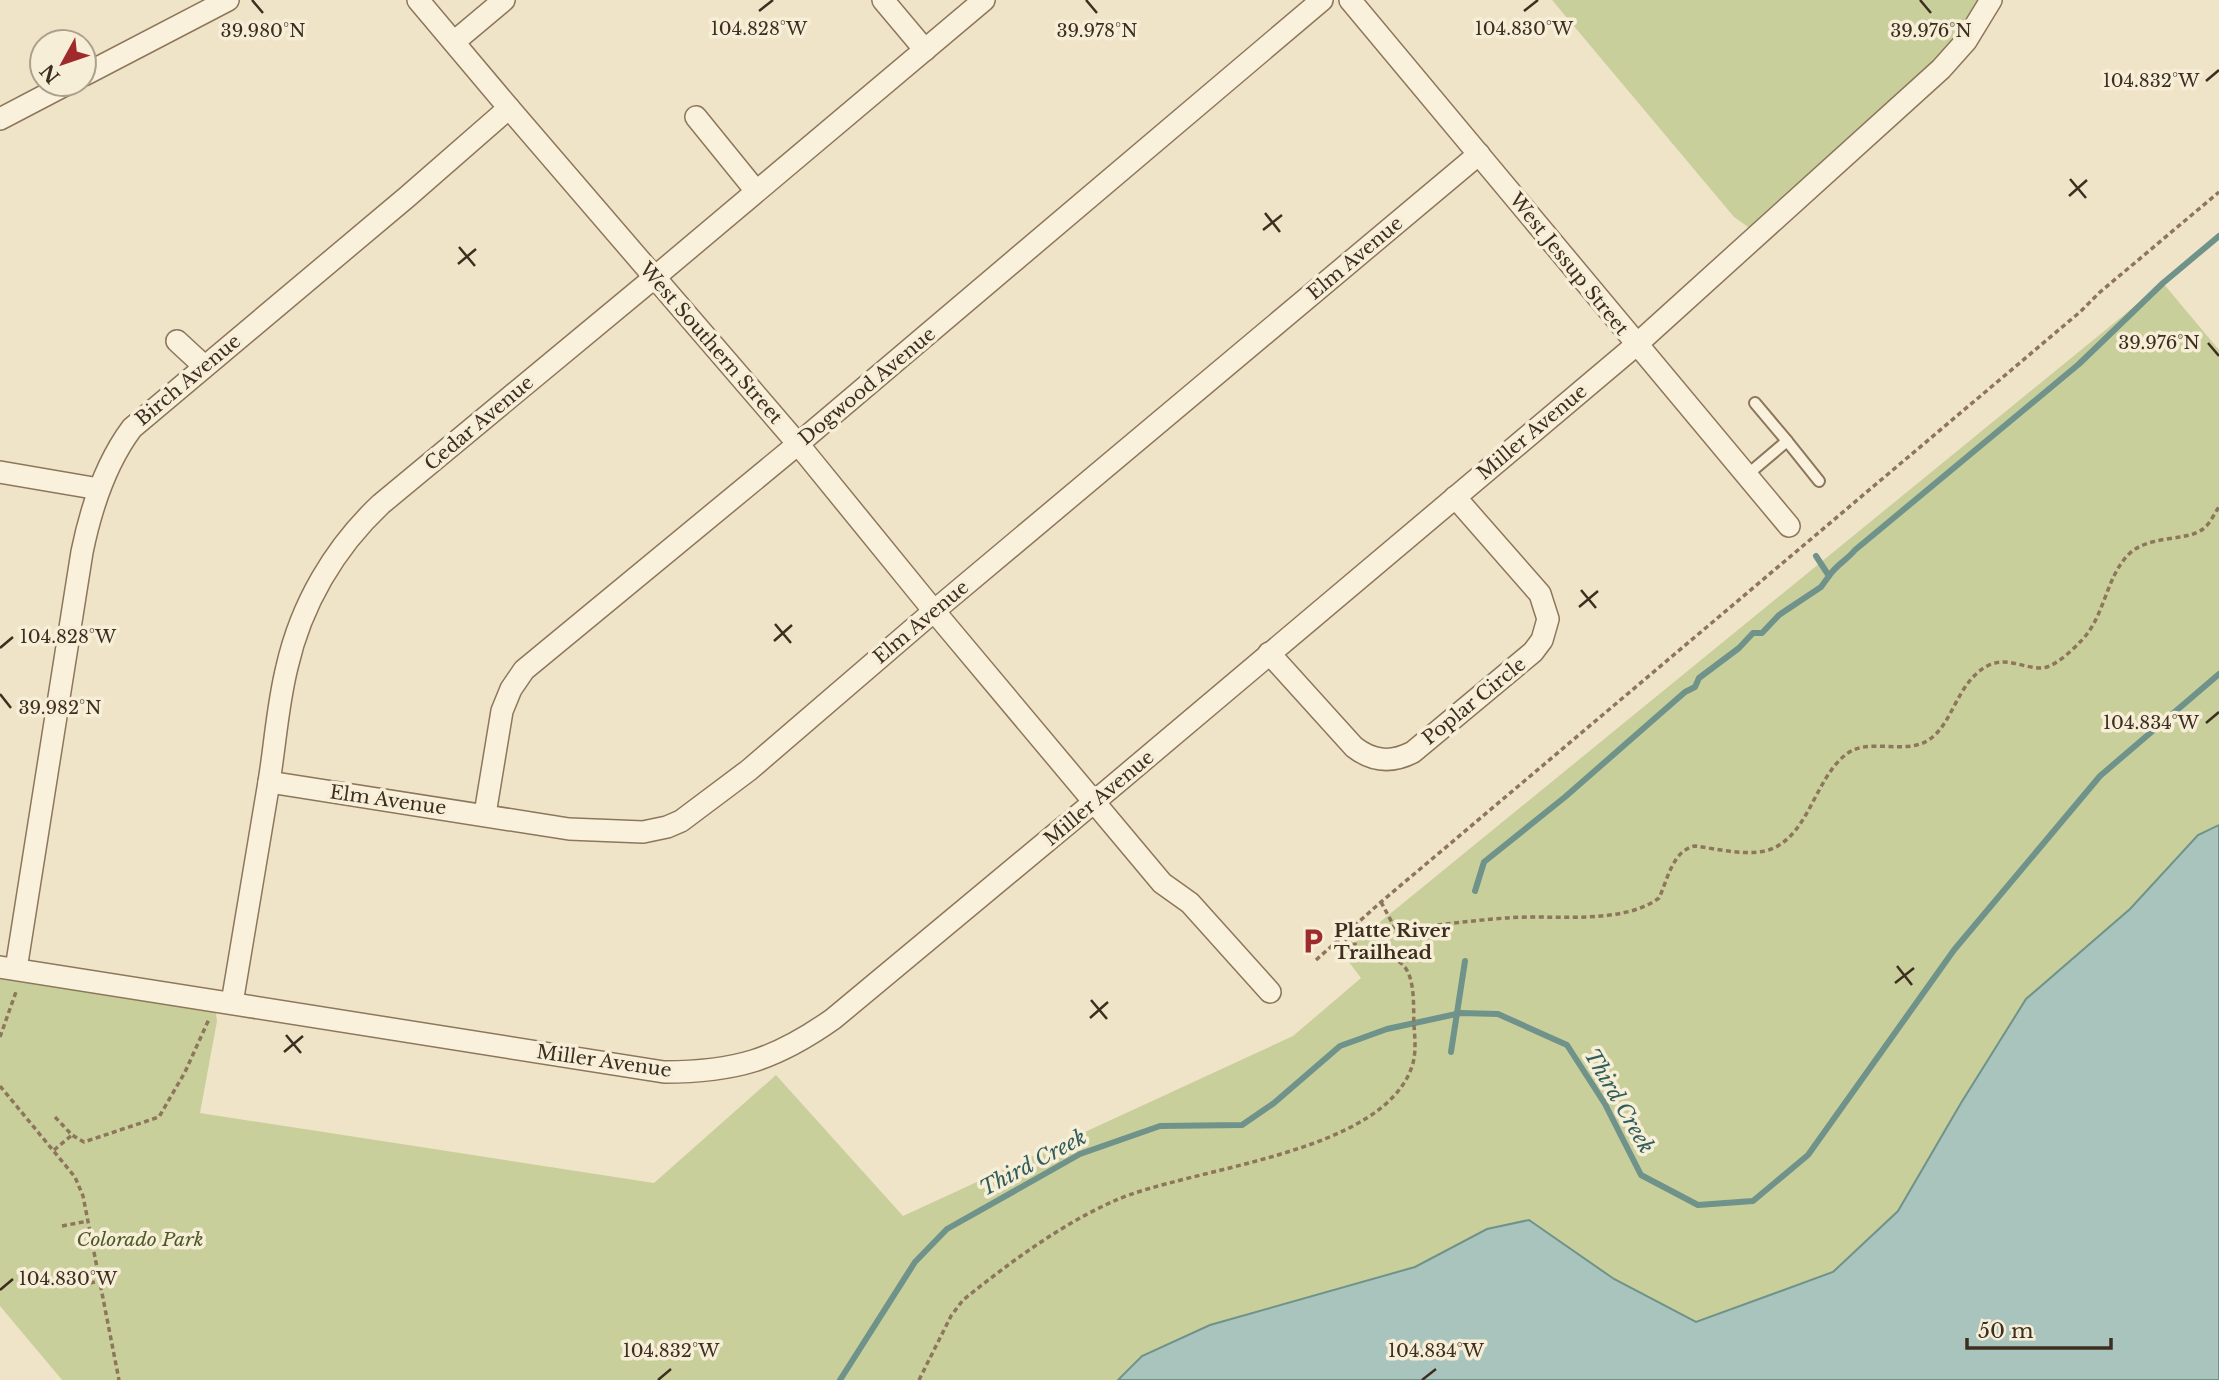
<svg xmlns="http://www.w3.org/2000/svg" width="2219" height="1380" font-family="'Libre Baskerville',serif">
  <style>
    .green { fill: #c9cf9b }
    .water { fill: #a9c4bc; stroke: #6f938a; stroke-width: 2 }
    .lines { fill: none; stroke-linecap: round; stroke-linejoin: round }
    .stream { stroke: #6f938a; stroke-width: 6 }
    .lane-casing { stroke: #8d765c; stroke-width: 14 }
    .street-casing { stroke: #8d765c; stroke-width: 24 }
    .path { stroke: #8d765c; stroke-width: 3.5; stroke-dasharray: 5 3.5; stroke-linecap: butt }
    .lane { stroke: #faf1dc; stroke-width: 10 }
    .street { stroke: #faf1dc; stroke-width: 21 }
    .ticks { fill: none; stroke: #3d2e20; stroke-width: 2.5 }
    .labels { text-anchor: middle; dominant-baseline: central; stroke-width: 7; stroke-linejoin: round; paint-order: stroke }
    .street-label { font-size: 19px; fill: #3d2e20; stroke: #f7eed8 }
    .poi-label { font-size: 19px; font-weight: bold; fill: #3d2e20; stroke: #f7eed8; text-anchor: start }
    .park-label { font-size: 19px; font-style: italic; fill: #4d5a26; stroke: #f7eed8 }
    .water-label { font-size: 21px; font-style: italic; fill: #2f5d5a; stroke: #f7eed8 }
    .ticks-label { font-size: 18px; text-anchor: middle; fill: #3d2e20; stroke: #f7eed8; stroke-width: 7; stroke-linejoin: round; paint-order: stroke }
  </style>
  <rect width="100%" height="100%" fill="#f0e4c8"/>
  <!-- green -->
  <g class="green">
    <polygon points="1552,0 1991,0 1980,21 1758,234 1734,217"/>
    <polygon points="2163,283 2219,350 2219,825 2198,835 2130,909 1961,1103 1898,1211 1833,1272 1696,1322 1614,1279 1487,1229 1415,1267 1210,1325 1142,1356 1118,1380 62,1380 0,1306 0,967 214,1000 217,1021 200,1113 654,1183 776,1075 903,1216 1293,1036 1361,978 1342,953"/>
  </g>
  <!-- water -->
  <polygon class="water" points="2219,825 2219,1380 1118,1380 1142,1356 1210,1325 1415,1267 1487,1229 1529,1220 1614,1279 1696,1322 1833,1272 1898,1211 1961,1103 2026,999 2130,909 2198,835"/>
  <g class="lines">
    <!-- stream -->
    <g class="stream">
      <path d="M1829,576C1836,565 1847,560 1855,550L2079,364L2163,283L2219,236"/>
      <polyline points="1475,891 1484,862 1565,797 1685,692 1695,687 1699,678 1739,648 1753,633 1762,633 1779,615 1821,587 1829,576 1816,556"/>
      <polyline points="1451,1052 1465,961"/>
      <polyline points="840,1380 915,1262 947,1229 1080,1154 1160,1126 1242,1125 1274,1103 1340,1046 1387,1029 1461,1013 1498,1014 1567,1045 1605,1104 1641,1175 1698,1205 1753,1201 1808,1155 1954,950 2100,776 2219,674"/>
    </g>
    <!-- lane casing -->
    <g class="lane-casing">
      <g id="lane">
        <polyline points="1787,441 1819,481"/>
        <polyline points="1747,475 1787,441 1755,403"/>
      </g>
    </g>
    <!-- street casing -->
    <g class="street-casing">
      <g id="street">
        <polyline points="418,0 509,108 798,444 934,611 1162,883 1190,903 1270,992"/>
        <polyline points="883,0 925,50"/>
        <polyline points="1350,0 1789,526"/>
        <polyline points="454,42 504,0"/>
        <polyline points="84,75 228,0"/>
        <polyline points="696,117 756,191"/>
        <polyline points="0,119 67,84"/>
        <polyline points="177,341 204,366"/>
        <polyline points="0,472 99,489"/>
        <path d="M1269,653L1354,747C1373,762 1392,763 1413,752L1533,652L1542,640L1548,619L1540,594L1455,497"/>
        <polyline points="269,782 569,829 643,832 667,827 681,821 749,770 934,611 1479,154"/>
        <polyline points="485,814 502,711 511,689 524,670 798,444 1322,0"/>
        <path d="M0,967L664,1072C735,1072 775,1060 833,1019L1094,802L1636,345L1941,69L1966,41L1991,0"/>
        <path d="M16,969L82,552C91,508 105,464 132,428L407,197L509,108"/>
        <path d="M232,1003C244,932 256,860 268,788C275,748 277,707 287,667C301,605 334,548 381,504L655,277L984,0"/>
      </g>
    </g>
    <!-- path -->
    <g class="path">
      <polyline points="1381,902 1396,930"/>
      <polyline points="1354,946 1343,937 1355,937"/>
      <polyline points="1316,960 1381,902 2080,312 2099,293 2219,192"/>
      <polyline points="0,1037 17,989"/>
      <polyline points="0,1086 75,1177 83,1196 119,1380"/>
      <polyline points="55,1117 72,1135 84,1142 159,1117 185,1072 209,1019"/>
      <polyline points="54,1150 72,1135"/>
      <polyline points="62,1226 88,1221"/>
      <polyline points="90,1283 100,1281"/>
      <path d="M919,1380L951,1316L963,1300C1009,1263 1060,1225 1114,1201C1189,1167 1387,1155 1413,1063C1416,1052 1415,1038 1414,1026C1413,1009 1416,978 1403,965C1389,951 1372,958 1355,947V937C1405,929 1455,922 1506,918C1552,914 1621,926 1659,898C1668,879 1672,851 1695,846C1719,849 1751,858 1774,848C1809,831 1815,781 1844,756C1867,735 1905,757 1930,739C1954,722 1957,681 1989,665C2008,657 2023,668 2041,668C2054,668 2071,651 2080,642C2105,618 2105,578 2129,554C2150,534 2186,542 2203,529C2210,524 2214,514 2219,507"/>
    </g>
    <!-- lane -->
    <use href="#lane" class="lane"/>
    <!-- street -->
    <use href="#street" class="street"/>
  </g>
  <!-- ticks -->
  <path class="ticks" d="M252,0L263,13M1086,0L1097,13M1920,0L1931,13M759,11L773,0M1524,11L1538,0M2206,81L2219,70M2070,179L2086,198M2069,196L2087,180M1265,213L1280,232M1263,230L1282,215M459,247L475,266M458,264L476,249M2208,343L2219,356M1581,590L1596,608M1579,607L1598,591M775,624L791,643M774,641L792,625M0,648L13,637M0,694L11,708M2206,723L2219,712M1897,966L1912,985M1895,983L1914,968M1091,1000L1107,1019M1090,1018L1108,1002M286,1035L301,1053M284,1052L303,1036M0,1290L13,1279M658,1380L671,1369M1422,1380L1436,1369"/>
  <!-- icons -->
  <defs>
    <g id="parking-bare" transform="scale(2.1)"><path d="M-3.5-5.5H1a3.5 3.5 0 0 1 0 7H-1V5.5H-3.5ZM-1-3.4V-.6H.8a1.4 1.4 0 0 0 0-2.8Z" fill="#9e2a2b" stroke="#f7eed8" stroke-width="2.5" paint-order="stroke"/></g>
  </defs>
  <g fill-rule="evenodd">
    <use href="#parking-bare" x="1313" y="941"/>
  </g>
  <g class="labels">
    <!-- street labels -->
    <g class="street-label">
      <text transform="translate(1355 258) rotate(-40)">Elm Avenue</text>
      <text transform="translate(1569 264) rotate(51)">West Jessup Street</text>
      <text transform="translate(711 343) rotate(49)">West Southern Street</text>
      <text transform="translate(188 380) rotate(-40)">Birch Avenue</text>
      <text transform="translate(867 386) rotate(-40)">Dogwood Avenue</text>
      <text transform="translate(479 423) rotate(-40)">Cedar Avenue</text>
      <text transform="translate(1532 432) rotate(-40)">Miller Avenue</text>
      <text transform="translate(921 622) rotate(-40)">Elm Avenue</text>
      <text transform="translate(1474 701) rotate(-39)">Poplar Circle</text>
      <text transform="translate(1099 798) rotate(-40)">Miller Avenue</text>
      <text transform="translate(388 800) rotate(8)">Elm Avenue</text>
      <text transform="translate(604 1061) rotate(8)">Miller Avenue</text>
    </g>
    <!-- poi labels -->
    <g class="poi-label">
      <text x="1334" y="930">Platte River<tspan x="1334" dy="22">Trailhead</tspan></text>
    </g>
    <!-- park labels -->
    <g class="park-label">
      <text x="140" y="1239">Colorado Park</text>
    </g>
    <!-- water labels -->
    <g class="water-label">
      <text transform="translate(1619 1101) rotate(60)">Third Creek</text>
      <text transform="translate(1033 1163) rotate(-28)">Third Creek</text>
    </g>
  </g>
  <g class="ticks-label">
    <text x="759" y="35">104.828°W</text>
    <text x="1524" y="35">104.830°W</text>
    <text x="1931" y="37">39.976°N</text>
    <text x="263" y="37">39.980°N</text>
    <text x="1097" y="37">39.978°N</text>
    <text x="2151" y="87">104.832°W</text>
    <text x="2159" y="349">39.976°N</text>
    <text x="68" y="643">104.828°W</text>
    <text x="60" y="714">39.982°N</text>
    <text x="2151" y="729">104.834°W</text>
    <text x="68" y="1285">104.830°W</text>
    <text x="671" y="1357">104.832°W</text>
    <text x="1436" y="1357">104.834°W</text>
  </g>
  <!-- north arrow -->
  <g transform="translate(63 63) rotate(230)"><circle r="33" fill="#f7eed8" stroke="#ada18e" stroke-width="2"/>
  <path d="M0-5L12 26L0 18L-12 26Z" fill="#9e2a2b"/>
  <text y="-10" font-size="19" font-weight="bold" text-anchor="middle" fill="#3d2e20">N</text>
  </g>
  <!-- scale -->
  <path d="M1967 1338v10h144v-10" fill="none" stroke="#3d2e20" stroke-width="3.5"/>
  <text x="1978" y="1338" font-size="21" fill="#3d2e20" stroke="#f7eed8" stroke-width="5" paint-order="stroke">50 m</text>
</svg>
